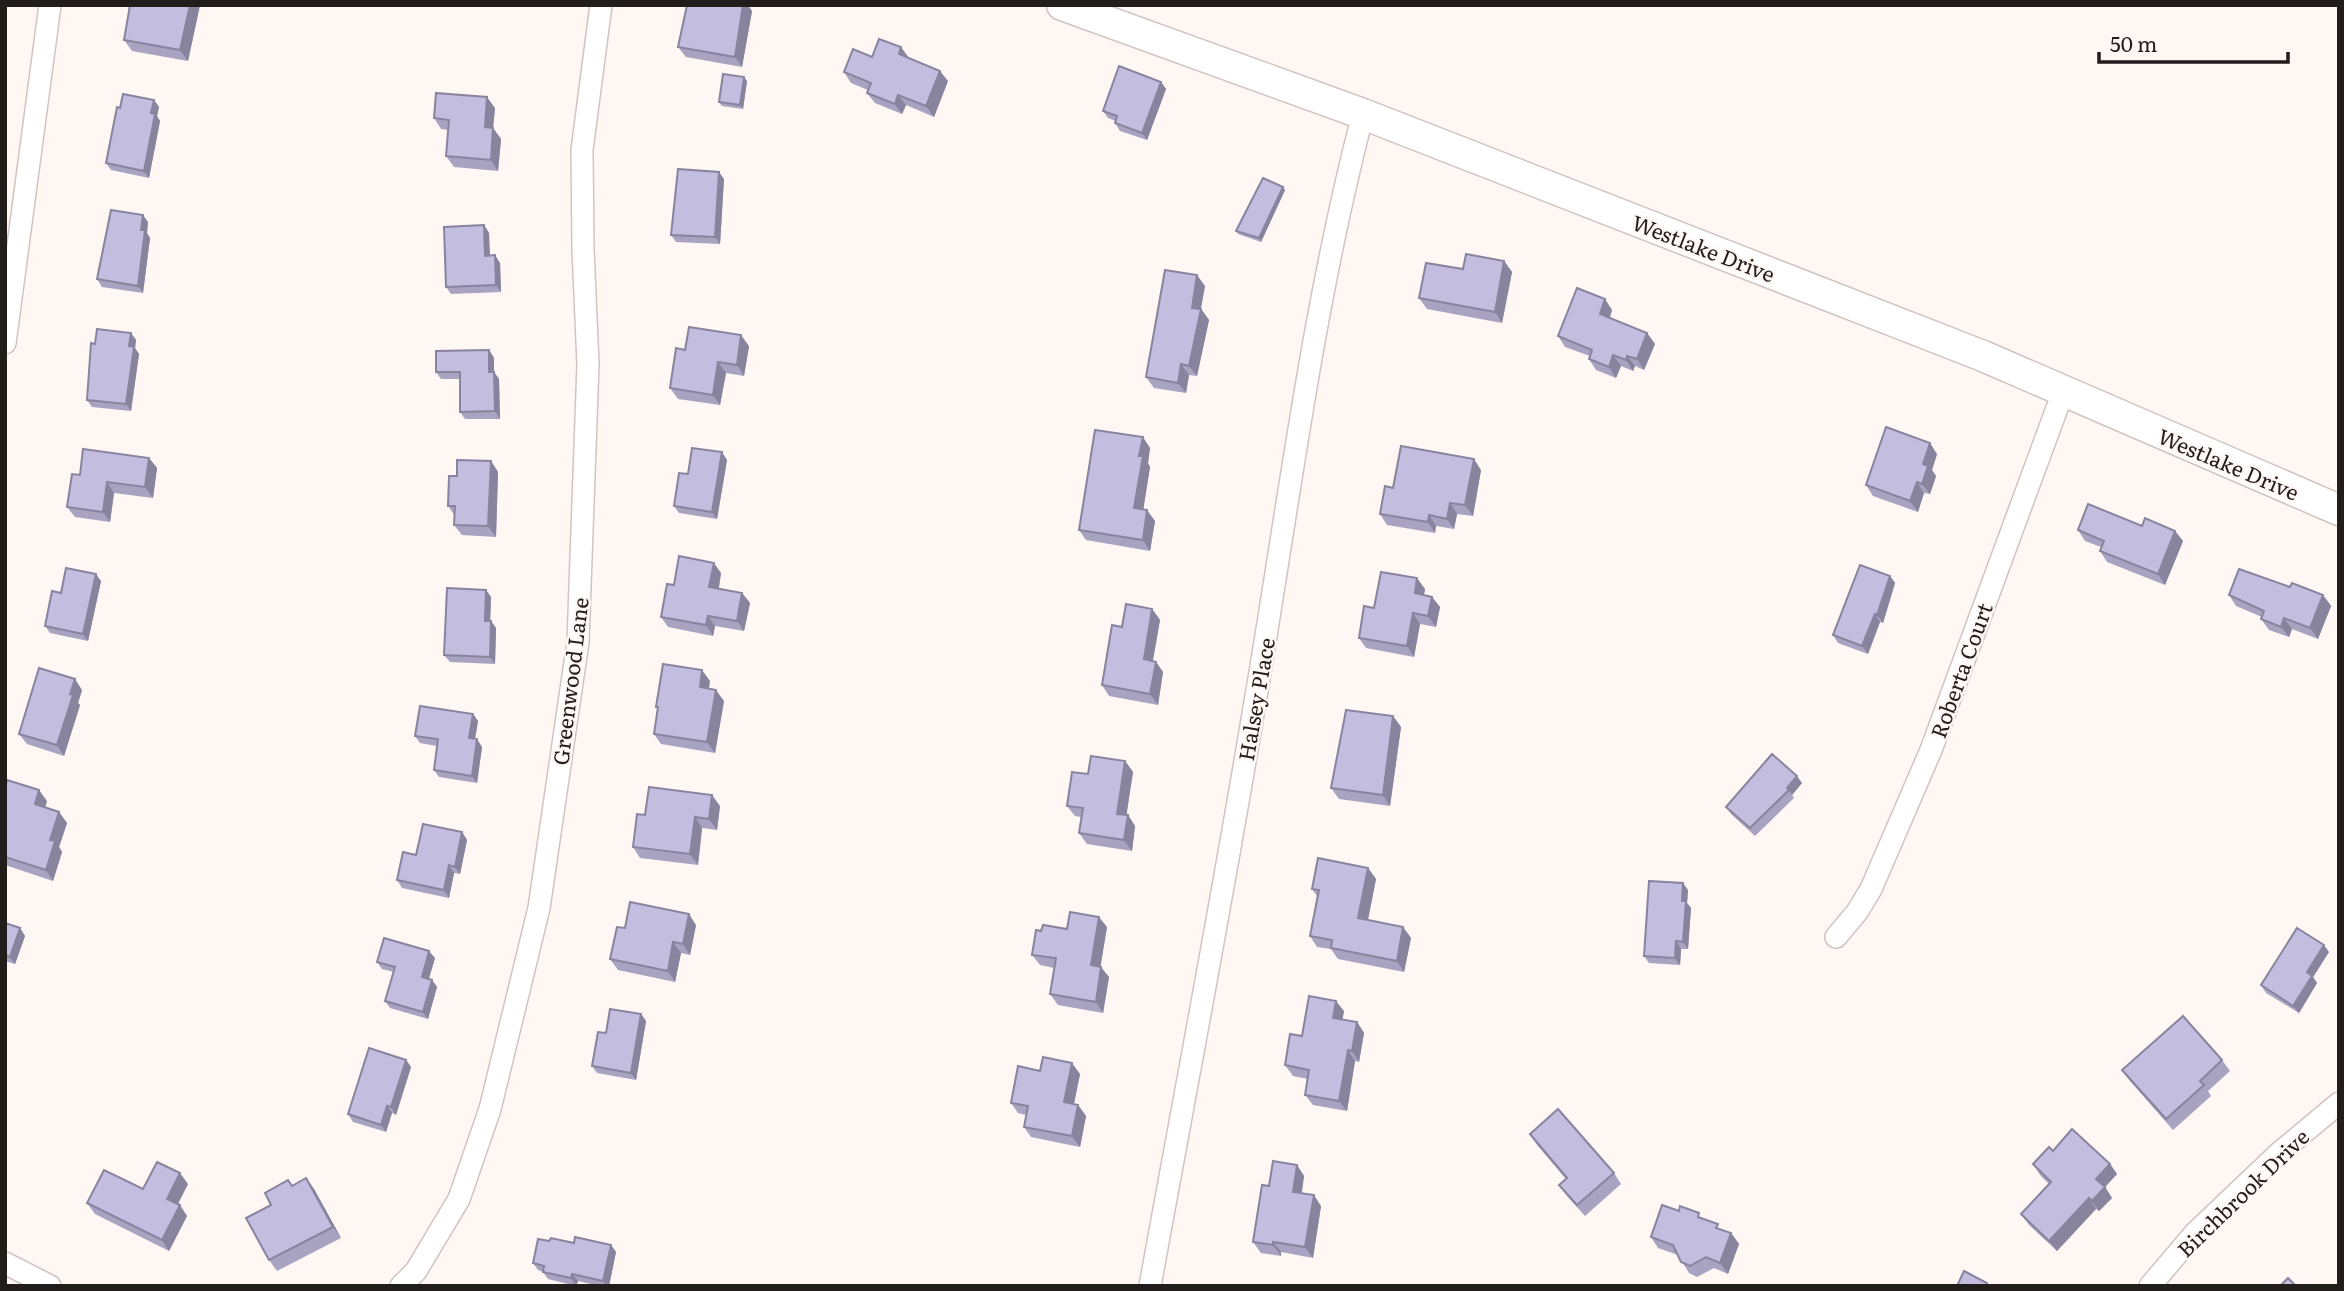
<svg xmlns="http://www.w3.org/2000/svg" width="2344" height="1291" font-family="Literata,serif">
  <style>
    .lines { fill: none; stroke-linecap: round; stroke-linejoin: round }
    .street-casing { stroke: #d0c4c0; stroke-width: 24 }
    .secondary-casing { stroke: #d0c4c0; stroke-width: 33 }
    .street { stroke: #fff; stroke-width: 21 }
    .secondary { stroke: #fff; stroke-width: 30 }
    .wall { fill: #a8a3c1 }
    .shaded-wall { fill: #88849d }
    .building { fill: #c3bde0; stroke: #88849d; stroke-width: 2 }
    .labels { text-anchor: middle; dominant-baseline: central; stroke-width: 5; stroke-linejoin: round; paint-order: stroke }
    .street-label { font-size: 21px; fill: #211d1b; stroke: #fef7f4 }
  </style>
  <rect width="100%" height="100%" fill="#fef7f4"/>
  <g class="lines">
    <!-- street casing -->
    <g class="street-casing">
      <g id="street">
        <polyline points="5,343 50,5"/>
        <polyline points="1836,937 1857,912 1871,889 1931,750 2063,392"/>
        <polyline points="5,1263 50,1286"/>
        <polyline points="401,1286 416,1271 459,1199 490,1109 539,908 578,642 588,364 583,249 582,150 601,5"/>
        <path d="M1150,1286C1185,1093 1222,901 1254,708C1288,510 1312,309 1363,114"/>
        <polyline points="2150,1286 2195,1233 2278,1154 2339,1103"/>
      </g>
    </g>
    <!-- secondary casing -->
    <g class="secondary-casing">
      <polyline id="secondary" points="1062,5 1363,114 1983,356 2339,510"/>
    </g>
    <!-- street -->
    <use href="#street" class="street"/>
    <!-- secondary -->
    <use href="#secondary" class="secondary"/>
  </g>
  <!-- wall -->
  <g class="wall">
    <polygon points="200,5 188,61 132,51 124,40"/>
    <polygon points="752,11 742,67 686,57 678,47"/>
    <polygon points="872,57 908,58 948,81 934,117 906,105 902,114 875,103 867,93 868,90 851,83 844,72"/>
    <polygon points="747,81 743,109 722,106 719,102"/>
    <polygon points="1161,82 1166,89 1147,140 1120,131 1115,123 1116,121 1108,118 1103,111"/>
    <polygon points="154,100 159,107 157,116 160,121 149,178 111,170 106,163 120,108"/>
    <polygon points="495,108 493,128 501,139 498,171 454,167 446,156 448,130 441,129 434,118"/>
    <polygon points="724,179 720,244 676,242 671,235"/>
    <polygon points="1283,187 1285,190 1261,242 1238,234 1236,231"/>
    <polygon points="148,222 147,233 150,238 143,293 102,287 97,279"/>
    <polygon points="484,225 489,233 490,256 500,263 501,292 451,294 446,287"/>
    <polygon points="1504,261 1512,272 1502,323 1427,309 1419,298 1463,269"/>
    <polygon points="1205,286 1201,309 1209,320 1197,376 1189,375 1186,393 1154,388 1146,377"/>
    <polygon points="1612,310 1610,318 1647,333 1655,344 1644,370 1635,366 1633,371 1621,366 1616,378 1596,370 1589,359 1590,356 1565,347 1558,336"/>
    <polygon points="131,333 136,340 135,348 139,354 131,411 92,407 87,400"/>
    <polygon points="749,346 744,376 726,373 720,405 678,399 670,388 685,350"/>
    <polygon points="489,350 494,358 494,372 499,379 500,419 465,419 460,412 460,379 441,379 436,372"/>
    <polygon points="1150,448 1148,463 1150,467 1143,509 1155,521 1150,551 1086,540 1079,530"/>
    <polygon points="1937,454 1932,470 1936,476 1930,494 1924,493 1918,512 1873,496 1866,485"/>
    <polygon points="149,458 157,468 153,498 114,493 110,522 75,517 67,507 80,475"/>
    <polygon points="727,460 717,519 679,513 674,506 688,474"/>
    <polygon points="491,461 498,472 496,537 462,535 454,525 455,516 448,506 457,476"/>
    <polygon points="1481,470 1473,516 1457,514 1454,529 1436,526 1435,533 1387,525 1380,514 1393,488"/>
    <polygon points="2142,526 2175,531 2183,541 2165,585 2107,562 2100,551 2101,547 2085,541 2078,530"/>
    <polygon points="721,573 719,588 742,593 750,603 744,631 715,626 713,636 668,627 661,617 674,585"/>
    <polygon points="1890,576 1895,583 1883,623 1880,622 1868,654 1838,643 1833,635"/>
    <polygon points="101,581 88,641 50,633 45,626 61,593"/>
    <polygon points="2290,587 2323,595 2331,606 2318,639 2292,629 2289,637 2269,630 2261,619 2262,617 2236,606 2229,595"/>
    <polygon points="1425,589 1424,595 1432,597 1440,607 1436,627 1420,624 1414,657 1366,648 1359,638 1374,608"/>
    <polygon points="486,590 491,597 490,621 496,628 495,664 450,662 444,655"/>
    <polygon points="1152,609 1160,620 1153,661 1156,662 1163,672 1158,705 1109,696 1102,685 1122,627"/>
    <polygon points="710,681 709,689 724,701 715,753 661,744 654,734 658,709 656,707"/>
    <polygon points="82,690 78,703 80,705 64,756 27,744 19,734"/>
    <polygon points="473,714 478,721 475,739 482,747 477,783 439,777 434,770 437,746 420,743 415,736"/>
    <polygon points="1393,716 1401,727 1390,806 1339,799 1331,788"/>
    <polygon points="1125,761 1133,772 1126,815 1128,815 1135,826 1132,851 1087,844 1079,833 1081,817 1075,816 1067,806 1088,774"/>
    <polygon points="1802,783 1792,795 1794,798 1755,836 1731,814 1726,807"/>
    <polygon points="5,787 47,801 45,807 59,812 67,823 59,847 62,852 53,881 5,865"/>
    <polygon points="720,806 717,830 702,828 698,865 640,858 633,847 645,815"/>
    <polygon points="462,832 467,840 460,874 454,873 449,898 402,888 397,880 416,855"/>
    <polygon points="1368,868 1376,879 1368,920 1403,927 1411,938 1404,972 1338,959 1331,949 1317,947 1310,936 1317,896 1312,889"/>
    <polygon points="1688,890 1687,903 1691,908 1688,949 1681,949 1680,965 1649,963 1644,956"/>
    <polygon points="5,923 20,928 25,936 15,964 5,961"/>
    <polygon points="696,925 690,955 681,953 675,982 618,970 610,959 625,928"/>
    <polygon points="1107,927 1100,967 1109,977 1103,1013 1058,1005 1050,994 1054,968 1040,965 1032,955 1041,931"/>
    <polygon points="2329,952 2313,977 2317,983 2299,1013 2266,993 2261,985"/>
    <polygon points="435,958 429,979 432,980 437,987 428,1019 390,1008 385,1001 394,972 382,969 377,962"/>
    <polygon points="1344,1011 1342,1019 1357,1022 1364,1033 1359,1062 1355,1061 1347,1111 1313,1105 1305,1095 1308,1079 1293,1076 1285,1065 1302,1036"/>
    <polygon points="641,1014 646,1021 636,1080 597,1073 592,1066 606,1033"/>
    <polygon points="406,1060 411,1067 396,1115 392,1113 386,1132 353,1122 348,1114"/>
    <polygon points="2222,1060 2230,1071 2208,1091 2211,1096 2173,1130 2130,1081 2122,1070"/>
    <polygon points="1040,1071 1080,1074 1074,1104 1078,1105 1086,1116 1080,1147 1031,1137 1024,1127 1026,1115 1018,1113 1011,1103"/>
    <polygon points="1530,1134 1614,1173 1621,1184 1585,1216 1567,1196 1559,1185 1566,1179 1537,1145"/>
    <polygon points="2053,1151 2110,1164 2117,1174 2105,1187 2112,1198 2099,1211 2096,1209 2057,1251 2029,1225 2021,1214 2049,1184 2040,1175 2033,1164"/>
    <polygon points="1297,1165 1304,1176 1302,1193 1321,1206 1313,1258 1281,1252 1281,1256 1261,1253 1253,1242 1269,1186"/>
    <polygon points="306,1178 314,1189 341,1238 277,1271 269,1260 271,1205 288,1180 292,1186"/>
    <polygon points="188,1184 178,1204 187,1216 169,1251 95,1214 87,1203 143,1189"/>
    <polygon points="1703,1219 1722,1230 1731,1233 1739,1244 1728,1274 1714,1268 1697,1277 1689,1273 1678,1255 1658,1248 1651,1237"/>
    <polygon points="549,1241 611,1245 616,1252 609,1286 599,1286 578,1281 576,1286 548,1279 543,1272 538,1270 533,1263"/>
  </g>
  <!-- shaded-wall -->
  <g class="shaded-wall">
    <polygon points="190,5 200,5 188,61 180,50"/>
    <polygon points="743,5 748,5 752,11 742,67 735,57"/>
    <polygon points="901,47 909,58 899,54"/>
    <polygon points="940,71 948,81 934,117 926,106"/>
    <polygon points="744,77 747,81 743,109 740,105"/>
    <polygon points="1161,82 1166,89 1147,140 1142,133"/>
    <polygon points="898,95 906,105 902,114 895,104"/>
    <polygon points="487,97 495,108 492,138 485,127"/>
    <polygon points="154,100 159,107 157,116 160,121 149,178 144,171"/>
    <polygon points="493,128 501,139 498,171 491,160"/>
    <polygon points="719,172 724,179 720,244 715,237"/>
    <polygon points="1283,187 1285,190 1261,242 1259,238"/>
    <polygon points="143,215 148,222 147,233 150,238 143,293 138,286 141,230"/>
    <polygon points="484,225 489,233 490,263 485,256"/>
    <polygon points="495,255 500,263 501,292 496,285"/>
    <polygon points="1504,261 1512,272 1502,323 1495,312"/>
    <polygon points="1197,275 1205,286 1200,312 1201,309 1209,320 1197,376 1189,366 1192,308"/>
    <polygon points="1605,299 1612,310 1607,325 1600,314"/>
    <polygon points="131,333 136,340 135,348 139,354 131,411 126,404"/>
    <polygon points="1647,333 1655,344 1644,370 1637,359"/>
    <polygon points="741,335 749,346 744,376 737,365"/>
    <polygon points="489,350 494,358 494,372 499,379 500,419 495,411 489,372"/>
    <polygon points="1613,355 1621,366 1616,378 1609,367"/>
    <polygon points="1627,356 1635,366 1633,371 1626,360"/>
    <polygon points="718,362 726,373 720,405 713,395"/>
    <polygon points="1181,364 1189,375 1186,393 1178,383"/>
    <polygon points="1143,437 1150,448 1148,463 1150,467 1142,518 1134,508 1139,456"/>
    <polygon points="1930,443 1937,454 1932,470 1936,476 1930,494 1922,484 1923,464"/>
    <polygon points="722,452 727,460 717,519 712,512"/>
    <polygon points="149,458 157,468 153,498 145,487"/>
    <polygon points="1474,459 1481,470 1473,516 1465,505"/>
    <polygon points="491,461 498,472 496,537 488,526"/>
    <polygon points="107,482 114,493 110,522 103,512"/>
    <polygon points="1917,482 1924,493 1918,512 1910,501"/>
    <polygon points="1450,503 1457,514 1454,529 1447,519"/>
    <polygon points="1147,510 1155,521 1150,551 1143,540"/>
    <polygon points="1429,515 1436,526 1435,533 1428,522"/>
    <polygon points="2175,531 2183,541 2165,585 2158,574"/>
    <polygon points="714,563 721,573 717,598 709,587"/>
    <polygon points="96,574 101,581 88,641 83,634"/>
    <polygon points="1890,576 1895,583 1883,623 1877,615"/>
    <polygon points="1417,578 1425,589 1422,604 1415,593"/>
    <polygon points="486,590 491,597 490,628 485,621"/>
    <polygon points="742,593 750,603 744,631 737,621"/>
    <polygon points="2323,595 2331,606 2318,639 2310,628"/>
    <polygon points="1432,597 1440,607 1436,627 1428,616"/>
    <polygon points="1152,609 1160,620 1151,670 1144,659"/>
    <polygon points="1413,613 1420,624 1414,657 1407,646"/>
    <polygon points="1875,614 1880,622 1868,654 1862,646"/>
    <polygon points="708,616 715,626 713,636 706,625"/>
    <polygon points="2284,618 2292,629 2289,637 2281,627"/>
    <polygon points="491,621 496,628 495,664 490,657"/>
    <polygon points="1156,662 1163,672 1158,705 1150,694"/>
    <polygon points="702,670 710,681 707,698 700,687"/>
    <polygon points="75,679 82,690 78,703 80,705 64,756 57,745"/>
    <polygon points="716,690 724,701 715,753 707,742"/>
    <polygon points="473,714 478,721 474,745 469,738"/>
    <polygon points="1393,716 1401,727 1390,806 1383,795"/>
    <polygon points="477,739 482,747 477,783 472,776"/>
    <polygon points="1125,761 1133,772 1125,825 1117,814"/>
    <polygon points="1797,776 1802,783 1792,795 1787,788"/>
    <polygon points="39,790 47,801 43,815 35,804"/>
    <polygon points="712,795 720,806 717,830 709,819"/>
    <polygon points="59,812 67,823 59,847 62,852 53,881 46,870 50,840"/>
    <polygon points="1128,815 1135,826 1132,851 1124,840"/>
    <polygon points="695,817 702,828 698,865 690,854"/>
    <polygon points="462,832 467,840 460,874 455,867"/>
    <polygon points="449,865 454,873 449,898 444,890"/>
    <polygon points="1368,868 1376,879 1366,929 1358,918"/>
    <polygon points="1683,883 1688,890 1687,903 1691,908 1688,949 1683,942 1682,901"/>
    <polygon points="689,914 696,925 690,955 683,944"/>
    <polygon points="1099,917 1107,927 1099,976 1091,965"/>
    <polygon points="1403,927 1411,938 1404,972 1397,961"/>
    <polygon points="20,928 25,936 15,964 10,957"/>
    <polygon points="1676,941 1681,949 1680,965 1675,958"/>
    <polygon points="673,942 681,953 675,982 668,971"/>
    <polygon points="2324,945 2329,952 2313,977 2317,983 2299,1013 2293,1006 2307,972"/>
    <polygon points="429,951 435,958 427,984 422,977"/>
    <polygon points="1101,967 1109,977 1103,1013 1096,1002"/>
    <polygon points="432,980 437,987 428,1019 423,1012"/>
    <polygon points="1336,1001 1344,1011 1341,1029 1333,1018"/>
    <polygon points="641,1014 646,1021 636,1080 631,1073"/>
    <polygon points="1357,1022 1364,1033 1359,1062 1352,1051"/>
    <polygon points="1348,1050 1355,1061 1347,1111 1339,1101"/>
    <polygon points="406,1060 411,1067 396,1115 391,1107"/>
    <polygon points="1072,1063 1080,1074 1072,1113 1064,1102"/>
    <polygon points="1078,1105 1086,1116 1080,1147 1072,1136"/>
    <polygon points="387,1106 392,1113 386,1132 381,1125"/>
    <polygon points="2110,1164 2117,1174 2105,1187 2112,1198 2099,1211 2092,1201 2096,1179"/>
    <polygon points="1297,1165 1304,1176 1300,1202 1293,1192"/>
    <polygon points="180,1173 188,1184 175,1209 167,1199"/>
    <polygon points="306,1178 314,1189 341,1238 333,1227"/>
    <polygon points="1314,1195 1321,1206 1313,1258 1305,1247"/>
    <polygon points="2089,1198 2096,1209 2057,1251 2049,1241"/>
    <polygon points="180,1205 187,1216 169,1251 162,1240"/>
    <polygon points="1731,1233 1739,1244 1728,1274 1720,1263"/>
    <polygon points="1273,1242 1281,1252 1281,1256 1273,1245"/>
    <polygon points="611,1245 616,1252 609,1286 607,1286 603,1281"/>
    <polygon points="572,1274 578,1281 576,1286 571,1278"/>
  </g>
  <!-- building -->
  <g class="building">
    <polygon points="130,5 190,5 180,50 124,40"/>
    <polygon points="687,5 743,5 735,57 678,47"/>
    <polygon points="879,39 901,47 899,54 940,71 926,106 898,95 895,104 867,93 871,83 844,72 853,49 872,57"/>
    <polygon points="1119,66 1161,82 1142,133 1115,123 1117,116 1103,111"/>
    <polygon points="723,74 744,77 740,105 719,102"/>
    <polygon points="436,93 487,97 485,127 493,128 491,160 446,156 449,120 434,118"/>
    <polygon points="123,94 154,100 151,113 155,114 144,171 106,163 117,107 120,108"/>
    <polygon points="678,169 719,172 715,237 671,235"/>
    <polygon points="1263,178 1283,187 1259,238 1236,231"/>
    <polygon points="111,210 143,215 141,230 145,230 138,286 97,279"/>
    <polygon points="484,225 485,256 495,255 496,285 446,287 444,227"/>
    <polygon points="1466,254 1504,261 1495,312 1419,298 1426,263 1463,269"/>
    <polygon points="1165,270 1197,275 1192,308 1201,309 1189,366 1181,364 1178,383 1146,377"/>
    <polygon points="1577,288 1605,299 1600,314 1647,333 1637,359 1627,356 1626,360 1613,355 1609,367 1589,359 1592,350 1558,336"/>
    <polygon points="689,327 741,335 737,365 718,362 713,395 670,388 676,348 685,350"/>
    <polygon points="97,329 131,333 129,346 134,347 126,404 87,400 91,343 95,344"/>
    <polygon points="489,350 489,372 494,372 495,411 460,412 460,372 436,372 436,351"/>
    <polygon points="1886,427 1930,443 1923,464 1928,466 1922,484 1917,482 1910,501 1866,485"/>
    <polygon points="1095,430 1143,437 1139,456 1143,456 1134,508 1147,510 1143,540 1079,530"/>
    <polygon points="1401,446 1474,459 1465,505 1450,503 1447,519 1429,515 1428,522 1380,514 1385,486 1393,488"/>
    <polygon points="692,448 722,452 712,512 674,506 679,473 688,474"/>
    <polygon points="83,449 149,458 145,487 107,482 103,512 67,507 72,474 80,475"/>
    <polygon points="457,460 491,461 488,526 454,525 455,506 448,506 449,476 457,476"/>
    <polygon points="2088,504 2142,526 2145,518 2175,531 2158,574 2100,551 2104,541 2078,530"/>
    <polygon points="679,556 714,563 709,587 742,593 737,621 708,616 706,625 661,617 667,584 674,585"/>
    <polygon points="1860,565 1890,576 1877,615 1875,614 1862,646 1833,635"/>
    <polygon points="66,568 96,574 83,634 45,626 52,591 61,593"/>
    <polygon points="2239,569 2290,587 2292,583 2323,595 2310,628 2284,618 2281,627 2261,619 2264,611 2229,595"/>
    <polygon points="1381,572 1417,578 1415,593 1432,597 1428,616 1413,613 1407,646 1359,638 1364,606 1374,608"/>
    <polygon points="447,588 486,590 485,621 491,621 490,657 444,655"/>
    <polygon points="1126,604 1152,609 1144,659 1156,662 1150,694 1102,685 1112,625 1122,627"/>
    <polygon points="663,664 702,670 700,687 716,690 707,742 654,734 658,707 656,707"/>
    <polygon points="39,668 75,679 70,694 73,695 57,745 19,734"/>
    <polygon points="420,706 473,714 469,738 477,739 472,776 434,770 438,739 415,736"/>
    <polygon points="1346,710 1393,716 1383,795 1331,788"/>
    <polygon points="1772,754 1797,776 1787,788 1789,790 1750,828 1726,807"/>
    <polygon points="1091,756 1125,761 1117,814 1128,815 1124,840 1079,833 1083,808 1067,806 1072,772 1088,774"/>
    <polygon points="7,780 39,790 35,804 59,812 50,840 55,841 46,870 5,857 5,787"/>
    <polygon points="649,787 712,795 709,819 695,817 690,854 633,847 637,814 645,815"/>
    <polygon points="423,824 462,832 455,867 449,865 444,890 397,880 403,852 416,855"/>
    <polygon points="1318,858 1368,868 1358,918 1403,927 1397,961 1331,948 1332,940 1310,936 1319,890 1312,889"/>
    <polygon points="1649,881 1683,883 1682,901 1686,901 1683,942 1676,941 1675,958 1644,956"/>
    <polygon points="630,902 689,914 683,944 673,942 668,971 610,959 617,927 625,928"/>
    <polygon points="1070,912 1099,917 1091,965 1101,967 1096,1002 1050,994 1056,958 1032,955 1036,930 1041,931 1043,925 1067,929"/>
    <polygon points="5,923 20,928 10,957 5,955"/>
    <polygon points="2297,928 2324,945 2307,972 2312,976 2293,1006 2261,985"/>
    <polygon points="384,938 429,951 422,977 432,980 423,1012 385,1001 395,967 377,962"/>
    <polygon points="1309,996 1336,1001 1333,1018 1357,1022 1352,1051 1348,1050 1339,1101 1305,1095 1309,1070 1285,1065 1290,1034 1302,1036"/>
    <polygon points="610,1009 641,1014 631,1073 592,1066 598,1032 606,1033"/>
    <polygon points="2183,1016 2222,1060 2200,1081 2204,1085 2166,1119 2122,1070"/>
    <polygon points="369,1048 406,1060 391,1107 387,1106 381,1125 348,1114"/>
    <polygon points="1043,1057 1072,1063 1064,1102 1078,1105 1072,1136 1024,1127 1028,1106 1011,1103 1018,1066 1040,1071"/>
    <polygon points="1558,1109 1614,1173 1577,1205 1559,1185 1567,1178 1530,1134"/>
    <polygon points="2072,1129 2110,1164 2096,1179 2105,1187 2092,1201 2089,1198 2049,1241 2021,1214 2051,1182 2033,1164 2049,1147 2053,1151"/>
    <polygon points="1273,1161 1297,1165 1293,1192 1314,1195 1305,1247 1273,1242 1273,1245 1253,1242 1262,1185 1269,1186"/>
    <polygon points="157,1162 180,1173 167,1199 180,1205 162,1240 87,1203 104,1170 143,1189"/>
    <polygon points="306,1178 333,1227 269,1260 246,1218 271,1205 265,1193 288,1180 292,1186"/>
    <polygon points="1662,1205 1679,1211 1680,1206 1699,1213 1698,1217 1718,1224 1716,1228 1731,1233 1720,1263 1706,1257 1690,1266 1681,1262 1673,1245 1651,1237"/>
    <polygon points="575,1237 611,1245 603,1281 572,1274 571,1278 543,1272 544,1266 533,1263 538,1239 549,1241 551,1238 574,1243"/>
    <polygon points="1964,1271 1987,1283 1985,1286 1957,1286"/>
    <polygon points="2288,1278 2296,1286 2280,1286"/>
  </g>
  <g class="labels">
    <!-- street labels -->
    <g class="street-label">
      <text transform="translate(1704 247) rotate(21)">Westlake Drive</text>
      <text transform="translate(2229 463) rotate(23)">Westlake Drive</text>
      <text transform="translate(1960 670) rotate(-70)">Roberta Court</text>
      <text transform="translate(569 681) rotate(-83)">Greenwood Lane</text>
      <text transform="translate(1255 699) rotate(-80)">Halsey Place</text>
      <text transform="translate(2242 1192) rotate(-44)">Birchbrook Drive</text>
    </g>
  </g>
  <!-- border -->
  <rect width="2344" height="1291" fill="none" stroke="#211d1b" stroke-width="14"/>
  <!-- scale -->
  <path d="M2099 52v10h189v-10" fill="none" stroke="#211d1b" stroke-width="3.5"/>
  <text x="2110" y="52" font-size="21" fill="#211d1b" stroke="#fef7f4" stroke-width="5" paint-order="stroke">50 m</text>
</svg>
